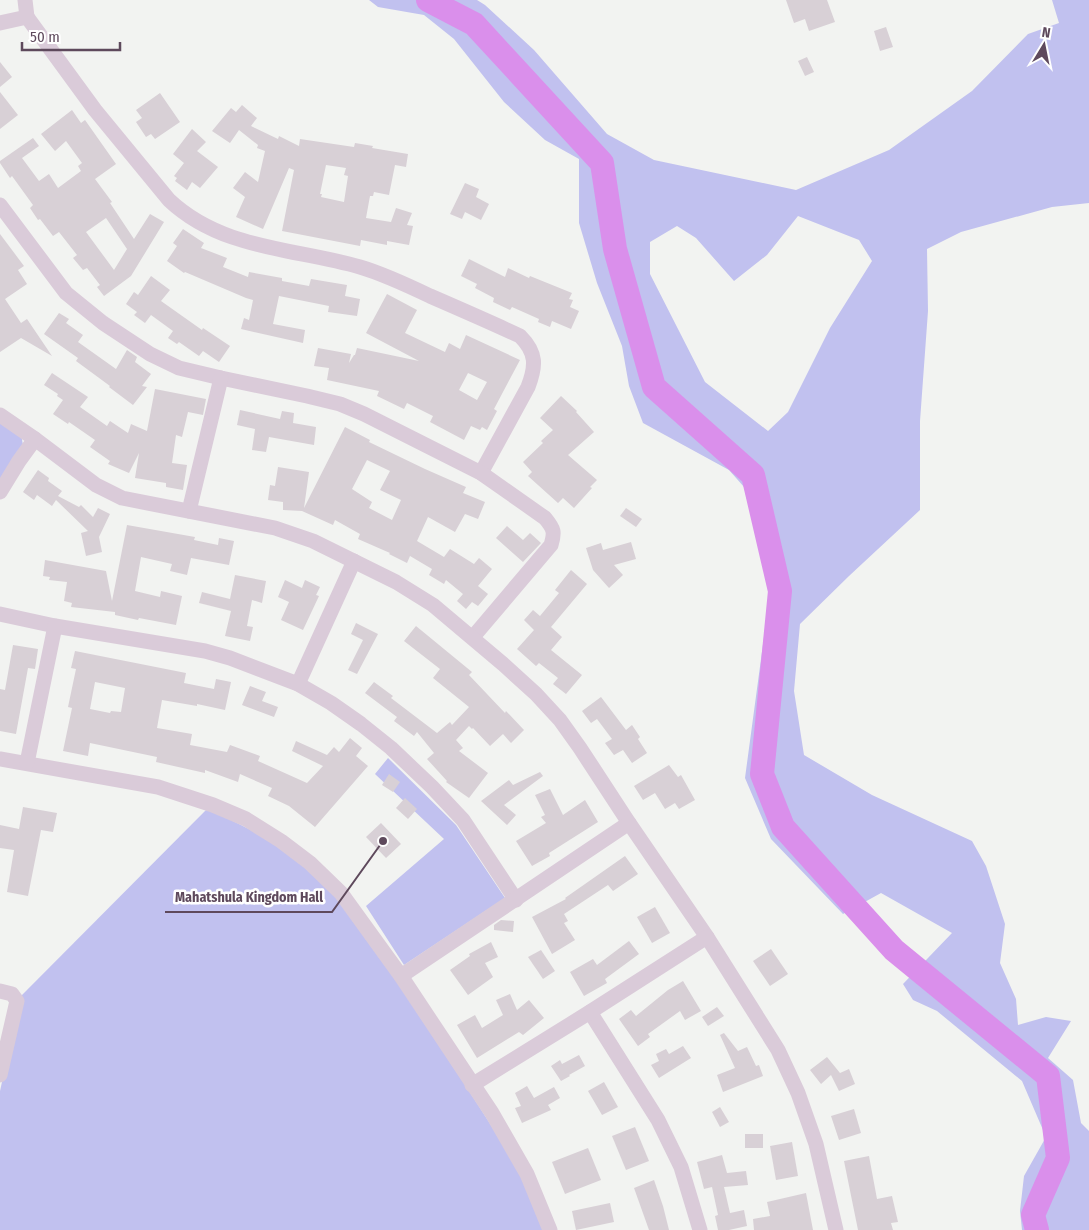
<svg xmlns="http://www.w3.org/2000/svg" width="1089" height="1230" font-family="'Fira Sans Condensed',sans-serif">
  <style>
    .green { fill: #c1c1ef; fill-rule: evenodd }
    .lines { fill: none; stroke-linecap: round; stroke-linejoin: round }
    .river { stroke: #da8feb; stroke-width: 24 }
    .building { fill: #d8d0d6; fill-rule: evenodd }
    .street { stroke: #dacbd9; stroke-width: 15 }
    .leader { fill: none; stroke: #5e495c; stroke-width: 2 }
    .callout-dot { fill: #5e495c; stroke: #fff; stroke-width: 2 }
    .callout-label { font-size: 14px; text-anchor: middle; font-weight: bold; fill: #5e495c; stroke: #fff; stroke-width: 5; stroke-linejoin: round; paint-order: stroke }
  </style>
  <rect width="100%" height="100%" fill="#f2f3f1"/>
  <!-- green -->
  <g class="green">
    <path d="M369,0H477L485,5L534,50L607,134L654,160L796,190L889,150L972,91L1028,34L1059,23L1052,0H1089V203L1052,207L961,232L927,249L928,311L920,421V510L849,576L800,624L794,691L804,755L872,795L972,841L986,866L1005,924L1000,963L1016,999L1018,1025L1046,1017L1071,1021L1048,1058L1073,1080L1081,1123L1089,1131V1230H1022L1020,1211L1024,1176L1046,1137L1022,1081L937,1011L913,1000L903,984L952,933L881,893L843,914L771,839L745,778L770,592L744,487L729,470L643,423L629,386L622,346L597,283L579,223V159L545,140L504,102L454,39L424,15L378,7ZM798,216L859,240L872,261L830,328L788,412L768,431L705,382L650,274V242L677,226L696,238L734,281L767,255Z"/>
    <polygon points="0,420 21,434 23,445 0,484"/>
    <polygon points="388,758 456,825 505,898 404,965 366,906 444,839 375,774"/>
    <polygon points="208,808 278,844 338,897 396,977 525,1178 546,1230 0,1230 0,1091 21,996"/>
  </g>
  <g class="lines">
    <!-- river -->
    <polyline class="river" points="428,0 474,24 602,163 615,249 654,387 753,475 780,591 762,774 783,827 894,950 1048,1076 1058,1158 1033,1215 1037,1230"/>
  </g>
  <!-- building -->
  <g class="building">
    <polygon points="786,0 827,0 835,22 809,31 805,19 794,23"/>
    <polygon points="886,27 893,47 880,51 874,31"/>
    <polygon points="807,57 814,72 805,76 798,61"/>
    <polygon points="0,62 12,77 0,87"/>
    <polygon points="0,92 18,115 0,129"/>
    <polygon points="160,93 180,122 155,139 151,134 146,137 136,122 142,118 136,110"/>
    <path d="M242,105L257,118L251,126L278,139L279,136L299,146L300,139L354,147L355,143L373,146L372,148L408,154L406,167L395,165L389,195L374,192L373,196H370L366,218L391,222L396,208L412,213L407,225L413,226L409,245L387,241V245L361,240L360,246L282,231L294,170L289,168L263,229L236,217L245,197L233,188L245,172L258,182L265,151L257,148L258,145L239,130L230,143L212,131L231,108L236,112ZM326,165L346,168L344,175L348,176L344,202L321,197L322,194H320Z"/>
    <path d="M72,110L81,123L85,120L116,164L95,179L112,202L110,203L134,239L150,214L164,222L131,276L104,296L97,287L100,285L87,268L83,270L73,258L77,255L59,232L53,236L40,219L38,220L30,208L33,205L12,176L10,178L0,163V161L33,138L39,146L22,158L39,181L49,174L58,188L81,171L78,166L82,163L66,141L55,151L41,134ZM106,218L127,249L114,270L86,232Z"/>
    <polygon points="192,129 206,142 197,151 218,167 200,188 192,182 187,190 175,181 177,178 174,176 184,163 173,154"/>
    <polygon points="465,183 479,189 476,197 489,204 481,220 465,212 462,219 450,214"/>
    <polygon points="183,229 204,243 201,248 227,258 223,267 248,277 249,272 282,278 282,281 309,286 311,279 347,285 345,296 360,299 357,316 328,312 329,306 279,296 273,324 305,330 303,343 241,329 244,318 249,320 253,300 246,298 185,272 184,273 167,261 177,246 173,243"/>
    <polygon points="0,234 24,266 18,270 27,284 5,299 21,323 27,319 52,356 21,338 0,352"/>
    <polygon points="469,259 505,277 508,268 529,278 530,276 572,293 569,299 573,300 570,307 579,311 571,329 552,321 550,327 538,322 539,319 512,307 510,310 493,302 494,298 475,288 477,284 461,276"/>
    <polygon points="151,276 170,290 161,301 202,330 203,328 230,346 219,362 203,351 199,356 179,342 177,344 168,338 173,331 151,315 145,323 134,315 137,312 126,304 134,292 138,295"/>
    <path d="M387,294L417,310L405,333L445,352L449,343L460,349L466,335L520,360L494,409L497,411L487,430L482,427L480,430L471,426L464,440L430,422L433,416L407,403L404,409L377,396L379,391L327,380L329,368L314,366L318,348L351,354L349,363L354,355H355L357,348L419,361L366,333ZM468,373L487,382L477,400L459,390Z"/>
    <polygon points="59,313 69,319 66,323 83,335 78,342 116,369 127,350 137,357 135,362 151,374 142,386 147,387 133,405 109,387 110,386 76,361 78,358 44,334"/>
    <polygon points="52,373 88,397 80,407 107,426 110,421 128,433 131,424 147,431 155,389 206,399 203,415 188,412 182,437 176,435 172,463 187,465 183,490 166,487 166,483 135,478 139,453 129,473 108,464 110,461 90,447 95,440 69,422 68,424 53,414 63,400 57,396 58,394 44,385"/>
    <polygon points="561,396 577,411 576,412 594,432 568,455 597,480 590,487 592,488 574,508 563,498 558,503 528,476 532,472 523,462 543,443 541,441 553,430 540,418"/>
    <polygon points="240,410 280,419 282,411 294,413 293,423 316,427 314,445 269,437 266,452 252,450 255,429 237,425"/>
    <path d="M345,427L370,440L369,442L425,469L466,487L463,493L485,502L478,519L465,514L455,532L428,517L417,541L444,557L450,549L474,564L479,558L492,569L478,586L488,594L478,606L472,602L466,609L457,601L463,594L446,580L444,584L429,575L432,569L410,556L407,563L389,554L390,553L358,539L360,534L335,520L333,525L302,511L283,510V502L268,500L270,485L275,486L278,467L309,472L304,508ZM367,460L390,471L380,490L401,500L392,520L369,508L372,502L352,489Z"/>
    <polygon points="38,470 49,478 48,481 62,491 58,496 79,507 81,505 93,517 98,508 110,514 99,537 102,552 86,556 81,533 88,531 56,500 52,506 37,495 34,500 23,492"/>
    <polygon points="626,508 642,519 636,527 620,516"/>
    <polygon points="127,525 195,537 194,540 218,545 219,538 234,541 229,565 191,558 187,575 170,571 172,564 141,557 135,591 160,597 161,591 182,596 176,625 139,618 138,620 115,615 115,612 71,607 72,603 64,601 67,582 49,580 50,577 43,576 45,560 106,571 112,601"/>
    <polygon points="507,526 523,540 530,533 541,543 523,562 496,538"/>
    <polygon points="631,542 636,559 614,565 623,575 609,588 593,570 586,548 601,543 603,550"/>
    <polygon points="571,570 587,584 551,627 562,637 551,650 582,675 566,694 553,684 558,678 539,663 536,666 517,649 534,630 524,620 533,610 540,616 559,593 555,590"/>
    <polygon points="235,575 266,581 262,603 252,600 247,626 253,627 250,641 225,636 231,611 199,603 202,592 230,599"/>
    <polygon points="285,580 302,588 305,580 320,587 316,595 319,596 303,630 281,620 289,602 278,597"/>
    <polygon points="356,623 378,634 357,674 348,670 363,640 351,634"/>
    <polygon points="416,626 472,672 469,675 505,713 506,711 524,730 511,743 503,734 490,746 473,728 472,729 469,726 456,740 463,748 459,751 488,773 469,798 446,782 447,781 427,759 434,753 417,732 414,736 394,721 397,717 365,693 374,682 393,696 391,698 437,733 450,722 452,725 469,707 433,678 440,669 404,641"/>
    <polygon points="13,645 38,649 35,669 28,668 16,734 0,731 0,689 5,690"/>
    <path d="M75,651L186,673L184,683L214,689L216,679L231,682L225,710L197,704V706L162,700L157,728L192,734L190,745L227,752L230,745L260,756L258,761L307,783L323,766L292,751L296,741L327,755L334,747L339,752L350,738L362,748L356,756L368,766L315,827L289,806L268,796L272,788L240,774L238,782L205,770V773L156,762L157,757L90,743L88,756L63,751L72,708L68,707L76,669L71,668ZM95,682L125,688L121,712L111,711L110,713L90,709Z"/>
    <polygon points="250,686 266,692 262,701 278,707 274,717 242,705"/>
    <polygon points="601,697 626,730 632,725 640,737 638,739 647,753 632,763 623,750 614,755 605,743 612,739 597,719 591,723 582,711"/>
    <polygon points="669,765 678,777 681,775 695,800 679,809 675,803 665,809 655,793 643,800 634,786"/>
    <polygon points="540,772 543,776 504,805 516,815 507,825 481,801 509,780 513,785"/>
    <polygon points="389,774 400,782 393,792 382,785"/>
    <polygon points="550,789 563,815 585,800 598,822 549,853 550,856 532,866 516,841 546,823 541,817 545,815 535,795"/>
    <polygon points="405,798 417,809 408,819 396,808"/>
    <polygon points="23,807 57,813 53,832 41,830 28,896 7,892 14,850 0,848 0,825 19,829"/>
    <polygon points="381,823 401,844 386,858 366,837"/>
    <polygon points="625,856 638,874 613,891 608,885 564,914 568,921 564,923 575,940 552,954 532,917 566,899 565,898"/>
    <polygon points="655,907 670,933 652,943 637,917"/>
    <polygon points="501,920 514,921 513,932 494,930 494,925"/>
    <polygon points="629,941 639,954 605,979 607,983 584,996 570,972 593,959 597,965"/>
    <polygon points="491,942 498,957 485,963 493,977 468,995 450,970 470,956 469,954"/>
    <polygon points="771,949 788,974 770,986 753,961"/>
    <polygon points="541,950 555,971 543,979 528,957"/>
    <polygon points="683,981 701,1011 685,1020 680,1011 648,1034 650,1037 638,1046 619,1019 631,1010 636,1016 668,990"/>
    <polygon points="510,994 517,1010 529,1000 544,1018 523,1035 519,1032 477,1058 457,1025 475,1015 482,1028 503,1015 496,1000"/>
    <polygon points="717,1007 724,1016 708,1026 702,1017"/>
    <polygon points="724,1033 738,1051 747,1047 756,1066 759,1065 763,1076 723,1092 717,1075 735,1068 720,1035"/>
    <polygon points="683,1046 691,1058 659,1078 651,1065 659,1061 656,1054 666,1049 669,1054"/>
    <polygon points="579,1055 585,1066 569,1075 570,1076 561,1081 551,1066 560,1060 562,1064"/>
    <polygon points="827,1057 840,1073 849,1069 855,1084 839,1091 831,1075 821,1084 810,1070"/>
    <polygon points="604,1082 618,1107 602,1115 588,1091"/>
    <polygon points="527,1086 534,1098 554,1087 560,1098 548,1105 551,1110 522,1123 515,1108 521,1106 515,1093"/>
    <polygon points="720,1107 729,1122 720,1127 712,1112"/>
    <polygon points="854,1109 861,1133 839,1140 831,1116"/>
    <polygon points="635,1127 649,1161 626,1170 612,1136"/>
    <rect x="745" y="1134" width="18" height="14"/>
    <polygon points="792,1142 798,1176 776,1180 770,1146"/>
    <polygon points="588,1148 601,1180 565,1194 552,1162"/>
    <polygon points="722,1155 727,1173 746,1171 748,1185 724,1187 730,1213 744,1210 747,1226 729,1230 718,1230 715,1216 718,1215 712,1187 704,1189 697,1162"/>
    <polygon points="869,1156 877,1199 892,1196 898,1222 891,1223 893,1230 858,1230 844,1161"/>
    <polygon points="654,1180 663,1206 669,1230 649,1230 634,1188"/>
    <polygon points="806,1193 813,1230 754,1230 753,1219 770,1216 767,1202"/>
    <polygon points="610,1203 614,1222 576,1230 572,1211"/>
  </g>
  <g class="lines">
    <!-- street -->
    <g class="street">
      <path d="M27,17L95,110L169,200C222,250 294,248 360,267C384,274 407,285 430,296C460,309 490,322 520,336C537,353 536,366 528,387L481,473"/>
      <polyline points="0,23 27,17 25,0"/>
      <path d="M0,205L66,293L103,323L150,354L179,368L221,378L307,396L340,404L364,414L481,473L545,518C554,529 555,532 551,545L473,637"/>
      <polyline points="0,415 35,439 96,485 122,498 275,528 313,541 396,582 433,605 503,664 536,694 560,720 580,748 629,823"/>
      <polyline points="0,492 19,461 35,439"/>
      <polyline points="189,511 221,378"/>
      <polyline points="0,614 55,626 205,651 230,658 298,684 331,703 361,724 391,748 432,787 463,820 516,900"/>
      <polyline points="298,684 354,561"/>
      <polyline points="0,759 158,787 213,805 246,819 281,841 310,863 341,893 401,976 492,1113 527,1174 550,1230"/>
      <polyline points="27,763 55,626"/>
      <polyline points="401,976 629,823 707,937 778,1050 798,1093 816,1144 836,1230"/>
      <polyline points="0,991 12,994 17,1001 0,1075"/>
      <polyline points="590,1012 658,1120 681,1167 700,1230"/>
      <polyline points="472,1085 590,1012 707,937"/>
    </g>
  </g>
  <!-- callouts -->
  <path class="leader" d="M383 841L332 912H165"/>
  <circle class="callout-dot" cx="383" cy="841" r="5"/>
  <g class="callout-label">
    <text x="249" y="902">Mahatshula Kingdom Hall</text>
  </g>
  <!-- north arrow -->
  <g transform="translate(1044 45) rotate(10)" stroke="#ffffff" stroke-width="4" paint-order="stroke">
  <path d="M0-4L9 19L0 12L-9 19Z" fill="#5e495c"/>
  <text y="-8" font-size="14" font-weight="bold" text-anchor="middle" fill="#5e495c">N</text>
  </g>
  <!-- scale -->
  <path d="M22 42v8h98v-8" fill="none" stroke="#5e495c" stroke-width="2.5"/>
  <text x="30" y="42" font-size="15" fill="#5e495c" stroke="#ffffff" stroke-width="4" paint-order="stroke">50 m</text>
</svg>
